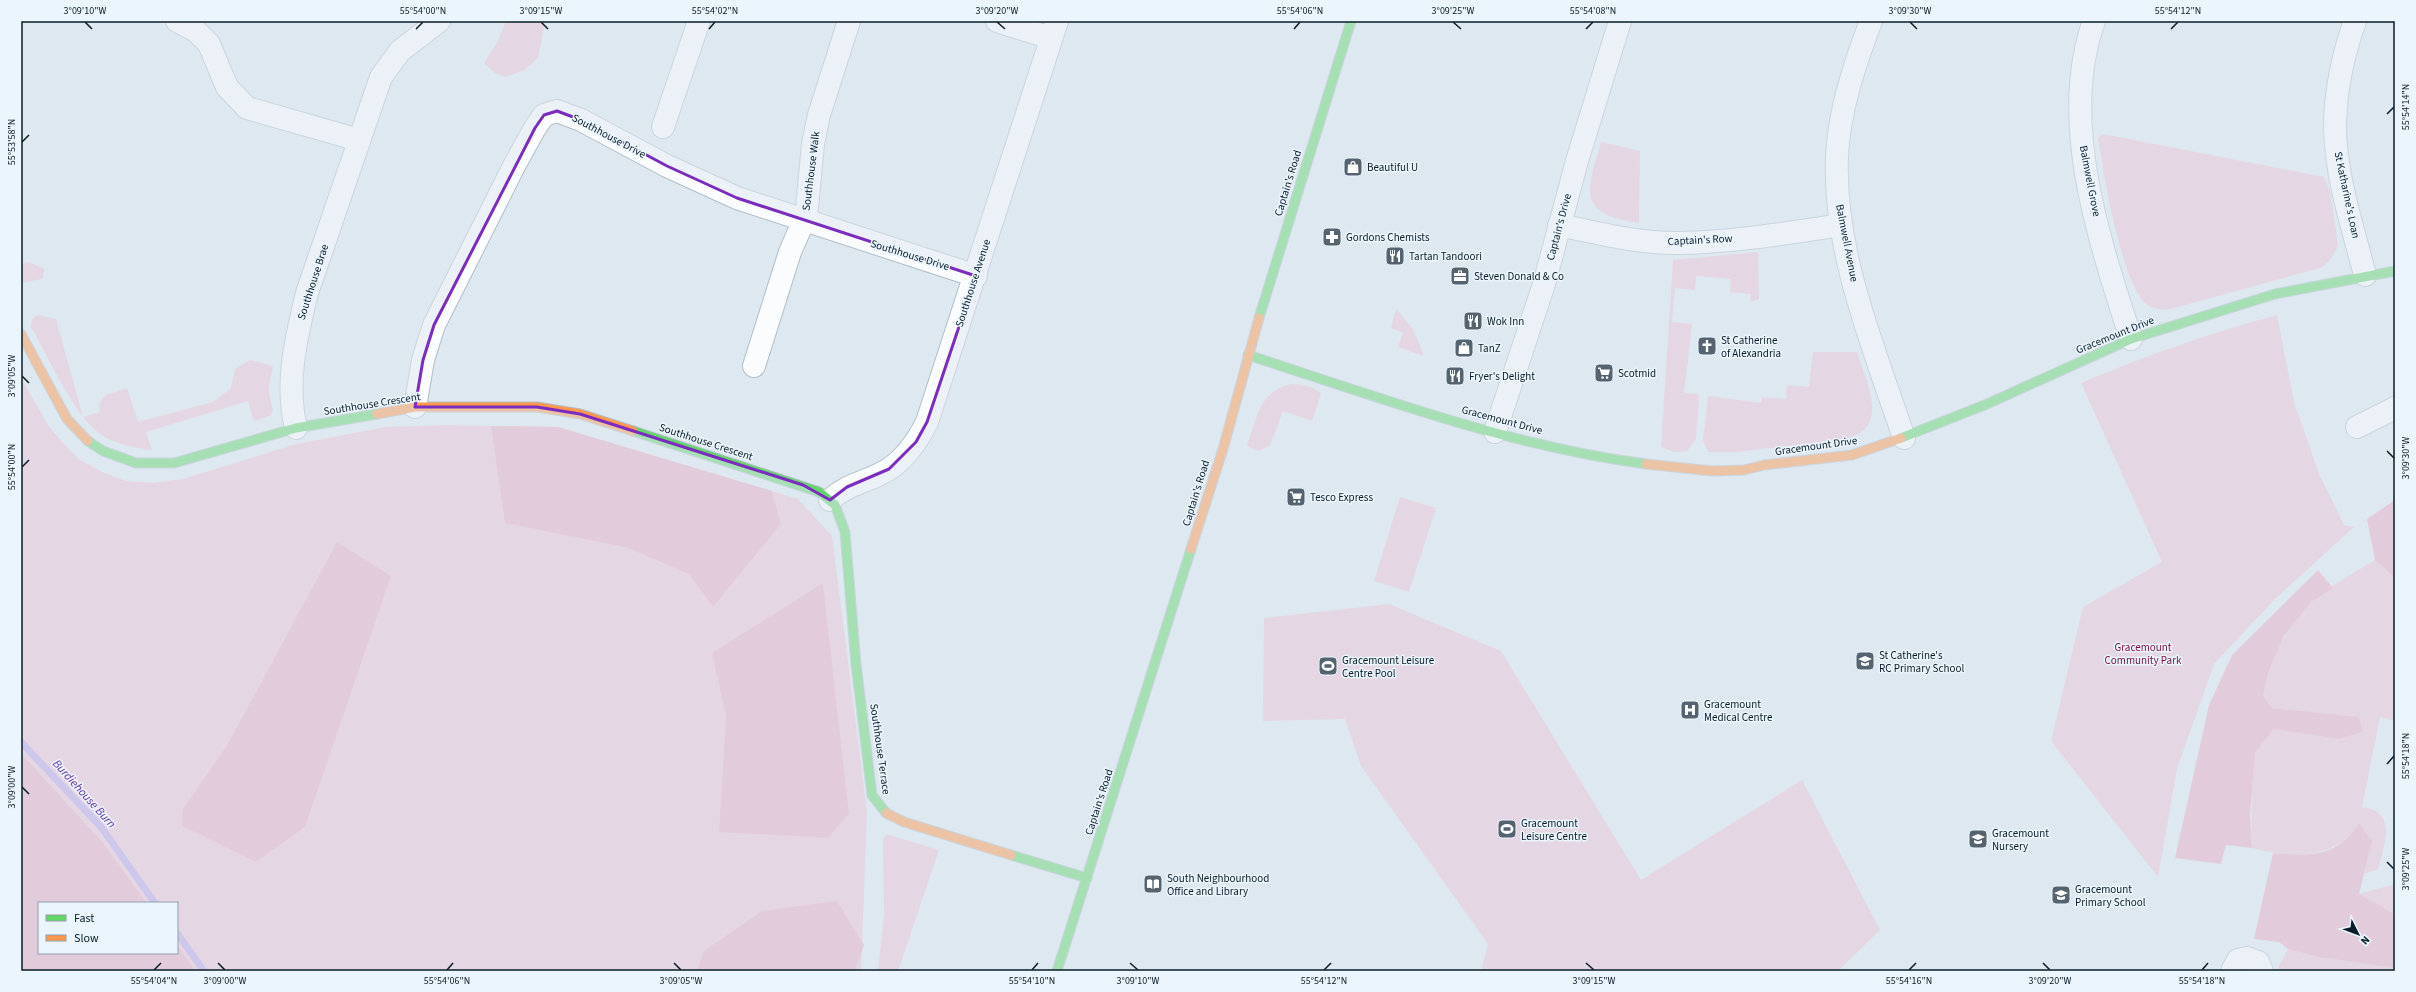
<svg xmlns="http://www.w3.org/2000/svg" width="2416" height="992" font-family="'Source Sans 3',sans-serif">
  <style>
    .green { fill: #edc2d3 }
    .forest { fill: #e7acc3 }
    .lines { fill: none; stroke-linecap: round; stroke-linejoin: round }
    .stream { stroke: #b89fe7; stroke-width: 7 }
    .street-casing { stroke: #b0bec8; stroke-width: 24 }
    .fast-casing { stroke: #b0bec8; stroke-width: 11 }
    .slow-casing { stroke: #b0bec8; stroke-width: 11 }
    .street { stroke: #fafcfd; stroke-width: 22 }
    .fast { stroke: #63d668; stroke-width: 9 }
    .slow { stroke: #ff974d; stroke-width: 9 }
    .marked { fill: none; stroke: #7b2cbf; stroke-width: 3; stroke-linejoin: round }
    .ticks { fill: none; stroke: #091c2a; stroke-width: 1.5 }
    .labels { text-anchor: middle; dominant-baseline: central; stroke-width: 3; stroke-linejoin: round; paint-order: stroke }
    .street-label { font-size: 11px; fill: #091c2a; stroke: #ebf5fd }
    .poi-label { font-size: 11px; fill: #091c2a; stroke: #ebf5fd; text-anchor: start }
    .park-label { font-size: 11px; fill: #7a123f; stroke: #ebf5fd }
    .water-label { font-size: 12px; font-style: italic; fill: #662fa2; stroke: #ebf5fd }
    .neatline { fill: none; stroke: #091c2a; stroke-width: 1.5 }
    .ticks-label { font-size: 10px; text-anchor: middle; fill: #091c2a }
  </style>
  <rect width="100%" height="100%" fill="#dee8f0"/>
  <!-- green -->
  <g class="green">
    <polygon points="506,21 545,21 538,58 524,70 506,77 495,73 484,63 497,43"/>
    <path d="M2103,134L2324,177L2330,191L2338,246L2331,259L2323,267L2171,309C2162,310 2155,310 2148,305C2122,289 2103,170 2098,138Z"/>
    <path d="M1601,142L1640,151L1639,223C1576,214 1587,191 1601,142Z"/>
    <polygon points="1758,252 1759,299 1750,302 1751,294 1730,292 1731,279 1696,276 1695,290 1675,288 1672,322 1692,324 1684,393 1699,394 1696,439 1687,451 1674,452 1661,447 1673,260"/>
    <polygon points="28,262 45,269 42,279 21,283 21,264"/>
    <polygon points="1396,309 1413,329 1424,356 1398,347 1403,333 1391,328"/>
    <path d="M38,315L56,319L83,417L100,412L99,403L106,395L127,388L138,422L213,402L231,388L235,369L250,360L273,366C272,374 269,381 269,389C268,407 285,414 254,421L248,401L146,432L152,450C132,448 109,443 94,429C72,409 47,355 31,327L32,319Z"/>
    <path d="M2277,315L2294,402L2319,474L2344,525L2354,527L2275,599L2214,664L2177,769L2158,877L2051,741L2083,607L2162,562L2081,383C2145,356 2210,333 2277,315Z"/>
    <path d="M1813,352H1857C1866,383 1892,429 1844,439L1736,452H1708L1703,440L1708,396L1761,403L1762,397L1786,399L1787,385L1809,387Z"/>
    <polygon points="21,378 48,425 63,443 79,459 102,472 126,481 153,483 183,479 296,444 386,427 446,425 558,427 798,499 832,536 867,812 861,971 196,971 177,945 177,903 147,903 101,840 21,753"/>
    <path d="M1292,384C1301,385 1316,386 1321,394L1312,421L1283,411L1270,445L1259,451L1247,446C1257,418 1259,391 1292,384Z"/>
    <polygon points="1400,497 1436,508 1409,592 1374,581"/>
    <path d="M2375,560L2395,578V721L2380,717L2362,807C2398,811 2384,845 2378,869L2364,874L2372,841L2352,836C2318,860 2290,857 2252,848C2250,795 2253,725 2268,673C2276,647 2292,623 2310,603C2321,591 2359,570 2375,560Z"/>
    <polygon points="1389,604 1501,651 1641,880 1802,780 1880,930 1838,971 1481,971 1488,944 1361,766 1345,719 1263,721 1264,618"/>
    <polygon points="886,834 939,850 898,971 878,971 884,914 883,839"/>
    <polygon points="2395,884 2395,914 2359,894"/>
    <polygon points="2288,949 2318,957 2395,968 2395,971 2276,971"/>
  </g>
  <!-- forest -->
  <g class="forest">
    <polygon points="491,426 558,427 772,491 781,524 713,607 689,574 628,548 505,523"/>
    <polygon points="2395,500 2395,578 2375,560 2367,519"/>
    <polygon points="337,542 391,576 305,827 256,862 182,826 183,809 228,744"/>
    <polygon points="2318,570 2333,588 2311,602 2284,636 2268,673 2263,696 2272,708 2359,717 2363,732 2339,739 2274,729 2255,752 2250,814 2252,848 2226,845 2221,864 2175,858 2209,705 2232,655"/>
    <polygon points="823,583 849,814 828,838 719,832 726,716 712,653"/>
    <polygon points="21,753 101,840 147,903 39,903 39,953 177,953 177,945 196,971 21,971"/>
    <path d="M2359,823L2372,841L2359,894L2395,914V968L2318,957L2288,949L2279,942L2254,939L2273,853C2308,856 2338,858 2359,823Z"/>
    <polygon points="837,901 864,945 855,971 697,971 704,951 762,911"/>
  </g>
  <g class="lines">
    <!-- stream -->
    <g class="stream">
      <polyline points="21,742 101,827 155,903"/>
      <polyline points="177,933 204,971"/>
    </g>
    <!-- street casing -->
    <g class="street-casing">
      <g id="street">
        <polyline points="177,21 196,31 209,44 227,87 247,108 359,140"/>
        <polyline points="997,21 1051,38"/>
        <path d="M1871,21C1855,63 1839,111 1837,156C1833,252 1874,348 1904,438"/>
        <path d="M2094,21C2058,121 2100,242 2131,339"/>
        <path d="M2355,21C2343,55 2335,93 2335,129C2336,178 2353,228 2365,275"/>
        <polyline points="663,127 699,21"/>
        <path d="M1559,225C1598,233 1640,244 1680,243C1734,242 1788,233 1841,225"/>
        <polyline points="754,366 790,252 804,220 807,208 813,144 819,115 849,21"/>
        <polyline points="415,407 423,360 434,325 514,166 535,128 544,115 557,111 581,120 667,166 737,198 976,276"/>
        <polyline points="2357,427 2395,408"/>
        <path d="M296,428C285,383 296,338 307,293L381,77L400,51L439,21"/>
        <polyline points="1495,432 1544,284 1577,161 1620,21"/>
        <path d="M830,500C848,483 869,482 889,469C907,457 918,440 927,422L1057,21"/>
        <polyline points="2232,971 2238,960 2247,958 2258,962 2262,971"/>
      </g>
    </g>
    <!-- fast casing -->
    <g class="fast-casing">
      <g id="fast">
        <polyline points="1259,318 1351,21"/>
        <path d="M1248,355C1378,397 1509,446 1646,464"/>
        <polyline points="633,431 819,492 835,505 845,532 856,664 872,795 886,813"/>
        <polyline points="1901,438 1987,404 2131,339 2275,294 2395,271"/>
        <polyline points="88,441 103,451 136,463 174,463 296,428 377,414"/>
        <polyline points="1011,855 1087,878"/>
        <polyline points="1057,971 1191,549"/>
      </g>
    </g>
    <!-- slow casing -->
    <g class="slow-casing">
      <g id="slow">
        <polyline points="21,334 67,419 88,441"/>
        <polyline points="377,414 415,407 537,407 580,414 633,431"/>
        <polyline points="1646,464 1712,471 1744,470 1764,465 1852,455 1901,438"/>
        <polyline points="1191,549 1223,449 1259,318"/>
        <polyline points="886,813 904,822 1011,855"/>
      </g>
    </g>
    <!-- street -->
    <use href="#street" class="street"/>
    <!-- fast -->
    <use href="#fast" class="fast"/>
    <!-- slow -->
    <use href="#slow" class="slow"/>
  </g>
  <!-- marked area -->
  <path d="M0 0H2416V992H0ZM557,111L581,120L667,166L737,198L976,276L927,422L916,442L889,469L847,487L830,500L803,485L580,414L537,407H415L423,360L434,325L535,128L544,115Z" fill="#dee8f0" fill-opacity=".55" fill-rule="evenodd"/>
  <path class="marked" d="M557,111L581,120L667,166L737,198L976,276L927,422L916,442L889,469L847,487L830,500L803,485L580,414L537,407H415L423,360L434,325L535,128L544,115Z"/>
  <!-- ticks -->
  <path class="ticks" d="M85,22L92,29M541,22L548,29M997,22L1005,29M1453,22L1461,29M1910,22L1917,29M416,29L423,22M709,29L715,22M1294,29L1300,22M1586,29L1593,22M2171,29L2178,22M2387,114L2394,107M22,142L29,135M22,376L29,383M2387,451L2394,458M22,467L29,460M2387,764L2394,756M22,787L29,794M2387,862L2394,869M218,963L225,970M674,963L681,970M1130,963L1138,970M1586,963L1594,970M2043,963L2050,970M154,970L161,963M447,970L453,963M1032,970L1038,963M1324,970L1331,963M1909,970L1916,963M2202,970L2208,963"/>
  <!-- icons -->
  <defs>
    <g id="shop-square" transform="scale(1)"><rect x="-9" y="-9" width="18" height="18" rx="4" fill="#54636f" stroke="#ebf5fd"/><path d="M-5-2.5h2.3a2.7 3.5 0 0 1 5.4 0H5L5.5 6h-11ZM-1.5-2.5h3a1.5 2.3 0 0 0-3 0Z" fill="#fff"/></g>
    <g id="pharmacy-square" transform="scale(1)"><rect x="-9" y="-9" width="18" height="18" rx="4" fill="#54636f" stroke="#ebf5fd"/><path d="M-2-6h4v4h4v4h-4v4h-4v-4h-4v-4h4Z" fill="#fff"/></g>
    <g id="restaurant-square" transform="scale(1)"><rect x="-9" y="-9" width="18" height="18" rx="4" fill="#54636f" stroke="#ebf5fd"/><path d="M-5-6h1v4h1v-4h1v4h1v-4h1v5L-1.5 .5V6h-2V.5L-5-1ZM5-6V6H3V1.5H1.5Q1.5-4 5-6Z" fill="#fff"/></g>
    <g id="office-square" transform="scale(1)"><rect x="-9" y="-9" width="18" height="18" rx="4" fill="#54636f" stroke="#ebf5fd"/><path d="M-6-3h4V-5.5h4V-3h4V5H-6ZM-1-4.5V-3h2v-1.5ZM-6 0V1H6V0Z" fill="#fff"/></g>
    <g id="church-square" transform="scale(1)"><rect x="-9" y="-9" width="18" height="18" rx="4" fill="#54636f" stroke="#ebf5fd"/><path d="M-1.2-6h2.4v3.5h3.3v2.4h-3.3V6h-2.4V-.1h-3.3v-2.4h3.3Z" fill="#fff"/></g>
    <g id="supermarket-square" transform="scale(1)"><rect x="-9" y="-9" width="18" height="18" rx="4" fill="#54636f" stroke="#ebf5fd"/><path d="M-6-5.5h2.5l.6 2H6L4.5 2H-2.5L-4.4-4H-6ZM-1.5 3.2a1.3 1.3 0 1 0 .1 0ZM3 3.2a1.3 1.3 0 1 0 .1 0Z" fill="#fff"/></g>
    <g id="school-square" transform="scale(1)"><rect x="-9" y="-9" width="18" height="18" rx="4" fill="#54636f" stroke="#ebf5fd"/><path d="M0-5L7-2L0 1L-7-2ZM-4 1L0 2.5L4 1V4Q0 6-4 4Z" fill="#fff"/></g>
    <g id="stadium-square" transform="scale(1)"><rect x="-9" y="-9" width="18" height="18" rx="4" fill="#54636f" stroke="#ebf5fd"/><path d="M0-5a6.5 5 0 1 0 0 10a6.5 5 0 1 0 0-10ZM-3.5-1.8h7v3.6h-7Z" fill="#fff"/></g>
    <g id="hospital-square" transform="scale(1)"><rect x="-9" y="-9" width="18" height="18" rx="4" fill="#54636f" stroke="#ebf5fd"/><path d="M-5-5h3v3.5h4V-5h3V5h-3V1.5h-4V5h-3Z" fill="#fff"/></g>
    <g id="library-square" transform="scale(1)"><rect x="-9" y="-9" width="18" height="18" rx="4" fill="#54636f" stroke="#ebf5fd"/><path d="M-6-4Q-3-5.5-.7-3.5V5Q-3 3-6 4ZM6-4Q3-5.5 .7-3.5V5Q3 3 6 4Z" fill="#fff"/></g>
  </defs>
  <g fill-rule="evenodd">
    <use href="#shop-square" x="1353" y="167"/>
    <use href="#pharmacy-square" x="1332" y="237"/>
    <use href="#restaurant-square" x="1395" y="256"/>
    <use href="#office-square" x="1460" y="276"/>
    <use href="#restaurant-square" x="1473" y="321"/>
    <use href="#church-square" x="1707" y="346"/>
    <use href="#shop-square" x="1464" y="348"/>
    <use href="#supermarket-square" x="1604" y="373"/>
    <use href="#restaurant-square" x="1455" y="376"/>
    <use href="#supermarket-square" x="1296" y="497"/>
    <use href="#school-square" x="1865" y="661"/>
    <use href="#stadium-square" x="1328" y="666"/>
    <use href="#hospital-square" x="1690" y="710"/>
    <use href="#stadium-square" x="1507" y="829"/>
    <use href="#school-square" x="1978" y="839"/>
    <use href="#library-square" x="1153" y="884"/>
    <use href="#school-square" x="2061" y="895"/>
  </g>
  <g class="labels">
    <!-- street labels -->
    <g class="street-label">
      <text transform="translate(609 136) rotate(28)">Southhouse Drive</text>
      <text transform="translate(811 171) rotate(-83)">Southhouse Walk</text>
      <text transform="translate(2090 181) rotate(79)">Balmwell Grove</text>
      <text transform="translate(1288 183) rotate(-73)">Captain's Road</text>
      <text transform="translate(2347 195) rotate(78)">St Katharine's Loan</text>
      <text transform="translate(1559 227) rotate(-75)">Captain's Drive</text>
      <text transform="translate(1700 240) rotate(-3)">Captain's Row</text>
      <text transform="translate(1847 243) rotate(79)">Balmwell Avenue</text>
      <text transform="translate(910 255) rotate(17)">Southhouse Drive</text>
      <text transform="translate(313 282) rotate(-72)">Southhouse Brae</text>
      <text transform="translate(973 283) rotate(-72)">Southhouse Avenue</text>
      <text transform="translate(2115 335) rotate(-22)">Gracemount Drive</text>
      <text transform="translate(372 404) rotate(-9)">Southhouse Crescent</text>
      <text transform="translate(1502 420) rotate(15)">Gracemount Drive</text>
      <text transform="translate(706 442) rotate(18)">Southhouse Crescent</text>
      <text transform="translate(1816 446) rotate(-8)">Gracemount Drive</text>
      <text transform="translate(1196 493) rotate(-73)">Captain's Road</text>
      <text transform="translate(880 749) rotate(82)">Southhouse Terrace</text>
      <text transform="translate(1099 802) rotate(-72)">Captain's Road</text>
    </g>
    <!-- poi labels -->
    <g class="poi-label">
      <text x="1367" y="167">Beautiful U</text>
      <text x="1346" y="237">Gordons Chemists</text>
      <text x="1409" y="256">Tartan Tandoori</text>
      <text x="1474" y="276">Steven Donald &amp; Co</text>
      <text x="1487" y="321">Wok Inn</text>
      <text x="1721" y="340">St Catherine<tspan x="1721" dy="13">of Alexandria</tspan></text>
      <text x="1478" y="348">TanZ</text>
      <text x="1618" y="373">Scotmid</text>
      <text x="1469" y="376">Fryer's Delight</text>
      <text x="1310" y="497">Tesco Express</text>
      <text x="1879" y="655">St Catherine's<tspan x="1879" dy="13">RC Primary School</tspan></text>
      <text x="1342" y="660">Gracemount Leisure<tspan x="1342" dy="13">Centre Pool</tspan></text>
      <text x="1704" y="704">Gracemount<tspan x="1704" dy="13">Medical Centre</tspan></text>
      <text x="1521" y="823">Gracemount<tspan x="1521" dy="13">Leisure Centre</tspan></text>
      <text x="1992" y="833">Gracemount<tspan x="1992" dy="13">Nursery</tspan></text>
      <text x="1167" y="878">South Neighbourhood<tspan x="1167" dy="13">Office and Library</tspan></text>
      <text x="2075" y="889">Gracemount<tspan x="2075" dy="13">Primary School</tspan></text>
    </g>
    <!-- park labels -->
    <g class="park-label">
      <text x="2143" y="647">Gracemount<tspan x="2143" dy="13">Community Park</tspan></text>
    </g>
    <!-- water labels -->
    <g class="water-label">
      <text transform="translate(84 794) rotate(48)">Burdiehouse Burn</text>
    </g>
  </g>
  <!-- border -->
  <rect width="2416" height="992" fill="none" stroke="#ebf5fd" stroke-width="44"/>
  <!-- legend -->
  <rect x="38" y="902" width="140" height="52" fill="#ebf5fd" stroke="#919ea9"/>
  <rect x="46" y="915" width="20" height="6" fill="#63d668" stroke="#919ea9"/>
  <text x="74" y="922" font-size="12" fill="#091c2a">Fast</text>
  <rect x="46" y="935" width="20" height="6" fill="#ff974d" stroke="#919ea9"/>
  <text x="74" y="942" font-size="12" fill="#091c2a">Slow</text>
  <!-- north arrow -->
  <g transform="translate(2358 934) rotate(132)" stroke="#ebf5fd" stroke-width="3" paint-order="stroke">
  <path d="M0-3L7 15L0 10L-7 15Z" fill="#091c2a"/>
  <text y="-6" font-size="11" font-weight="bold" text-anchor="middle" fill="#091c2a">N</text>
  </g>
  <rect x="22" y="22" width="2372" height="948" class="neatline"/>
  <g class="ticks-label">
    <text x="85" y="14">3°09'10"W</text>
    <text x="423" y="14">55°54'00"N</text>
    <text x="541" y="14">3°09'15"W</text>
    <text x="715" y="14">55°54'02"N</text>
    <text x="997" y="14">3°09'20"W</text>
    <text x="1300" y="14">55°54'06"N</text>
    <text x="1453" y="14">3°09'25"W</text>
    <text x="1593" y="14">55°54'08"N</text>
    <text x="1910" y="14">3°09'30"W</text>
    <text x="2178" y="14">55°54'12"N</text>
    <text transform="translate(2405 107) rotate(-90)" y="4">55°54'14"N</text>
    <text transform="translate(11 142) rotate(-90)" y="4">55°53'58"N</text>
    <text transform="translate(11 376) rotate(-90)" y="4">3°09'05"W</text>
    <text transform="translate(2405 458) rotate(-90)" y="4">3°09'30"W</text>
    <text transform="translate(11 467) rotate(-90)" y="4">55°54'00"N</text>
    <text transform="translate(2405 756) rotate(-90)" y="4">55°54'18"N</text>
    <text transform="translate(11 787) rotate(-90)" y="4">3°09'00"W</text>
    <text transform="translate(2405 869) rotate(-90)" y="4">3°09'25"W</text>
    <text x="154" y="984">55°54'04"N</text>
    <text x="225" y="984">3°09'00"W</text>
    <text x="447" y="984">55°54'06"N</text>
    <text x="681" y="984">3°09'05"W</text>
    <text x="1032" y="984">55°54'10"N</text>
    <text x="1138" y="984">3°09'10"W</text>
    <text x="1324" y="984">55°54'12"N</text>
    <text x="1594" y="984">3°09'15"W</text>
    <text x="1909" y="984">55°54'16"N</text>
    <text x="2050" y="984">3°09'20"W</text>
    <text x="2202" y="984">55°54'18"N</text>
  </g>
</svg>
